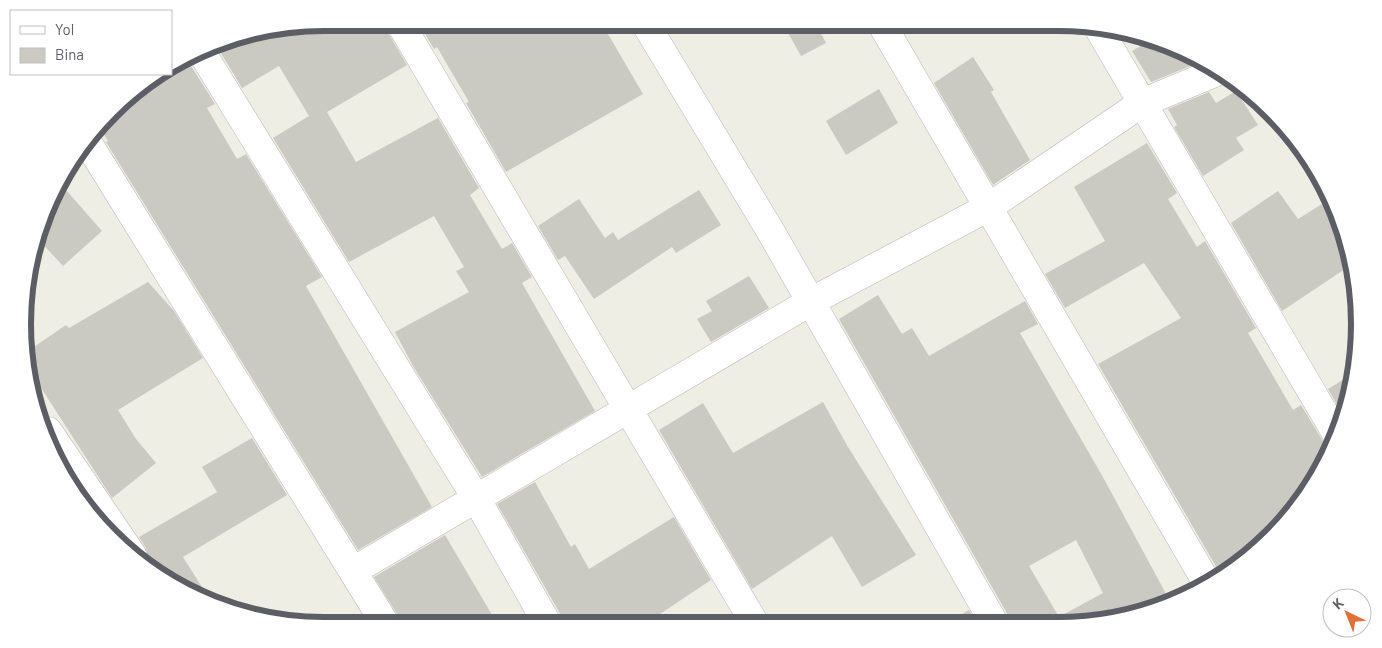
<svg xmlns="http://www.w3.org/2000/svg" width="1382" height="648" font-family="Barlow,sans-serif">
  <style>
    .building { fill: #cac9c2; fill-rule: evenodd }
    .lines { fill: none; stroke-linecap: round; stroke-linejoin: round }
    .minor-casing { stroke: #b7b8be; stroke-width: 29 }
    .minor { stroke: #fff; stroke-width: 28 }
    .rim { fill: none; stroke: #5d5e65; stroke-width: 6 }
  </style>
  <rect width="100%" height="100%" fill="#eeeee5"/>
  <!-- building -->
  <g class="building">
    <polygon points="324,22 384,22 387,31 407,65 327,112 356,162 438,118 479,188 470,195 502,249 512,243 532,277 522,283 595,411 482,477 413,366 395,332 469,292 456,271 464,267 434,216 349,262 273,138 309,116 279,66 242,88 216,45 227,39"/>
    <polygon points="418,22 601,22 643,94 506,172 466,103 469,102 437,47 434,49"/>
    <polygon points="782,22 815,22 826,43 801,56"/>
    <polygon points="1149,41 1173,45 1187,54 1193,65 1151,82 1132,51"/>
    <polygon points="973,57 994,90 991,92 1030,160 993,185 934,83"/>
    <polygon points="188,61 215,104 207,108 237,159 246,154 322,277 306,286 432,507 358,550 106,142 108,141 100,128 125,97 166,74 171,74 171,71"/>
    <polygon points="879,89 898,123 846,155 826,121"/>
    <polygon points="1236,91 1258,125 1236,138 1244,150 1203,176 1174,127 1177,125 1168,109 1209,92 1216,103"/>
    <polygon points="1147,143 1177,193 1168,199 1197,247 1205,241 1256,328 1248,333 1293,410 1301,405 1324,443 1331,449 1297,507 1242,563 1221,575 1098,364 1181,318 1144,263 1065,308 1045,274 1105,241 1074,187"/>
    <polygon points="66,190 102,231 63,266 38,239 52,202"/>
    <polygon points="699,190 721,225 676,253 672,247 594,299 565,256 558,260 538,226 579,199 605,238 613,232 618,240"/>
    <polygon points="1278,191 1298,219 1330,199 1336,208 1348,267 1282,311 1231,223"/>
    <polygon points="749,276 769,308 711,342 697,319 712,311 706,301"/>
    <polygon points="148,282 174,311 203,358 118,410 136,439 156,463 112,498 25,363 25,353 66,325 69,328"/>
    <path d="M878,295L902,334L912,328L929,356L1025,301L1038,324L1020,333L1104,479L1171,603L1098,623H1010L1008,615L839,319ZM1076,540L1103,593L1059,617L1029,566Z"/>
    <polygon points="1349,376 1344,402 1342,413 1328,389"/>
    <polygon points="823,402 848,447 916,555 862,587 832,536 752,589 659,430 703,403 733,453"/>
    <polygon points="252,438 287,495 183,557 212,603 209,603 152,567 148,560 146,548 139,537 217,492 202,467"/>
    <polygon points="535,482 571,547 575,544 589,569 674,517 711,580 645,624 564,625 562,617 497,504"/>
    <polygon points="445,535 498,625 402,625 399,617 374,577"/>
    <polygon points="969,610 976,623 947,623"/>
  </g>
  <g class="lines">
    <!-- minor casing -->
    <g class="minor-casing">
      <g id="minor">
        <polyline points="400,23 755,624"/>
        <polyline points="645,23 771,232 994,623"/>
        <polyline points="881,23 1207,583"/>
        <polyline points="1100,31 1337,435"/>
        <polyline points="202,53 476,498 548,625"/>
        <polyline points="88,143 386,625"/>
        <polyline points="48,431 133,556"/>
        <polyline points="353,571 810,302 989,207 1142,103 1214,73"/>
      </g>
    </g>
    <!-- minor -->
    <use href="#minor" class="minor"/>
  </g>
  <!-- crop -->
  <path d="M0 0H1382V648H0ZM324 31H1058A293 293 0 0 1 1351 324V324A293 293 0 0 1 1058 617H324A293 293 0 0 1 31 324V324A293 293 0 0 1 324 31Z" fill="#fff" fill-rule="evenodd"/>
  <path class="rim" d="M324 31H1058A293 293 0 0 1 1351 324V324A293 293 0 0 1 1058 617H324A293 293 0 0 1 31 324V324A293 293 0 0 1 324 31Z"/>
  <!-- legend -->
  <rect x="10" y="10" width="162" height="65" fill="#ffffff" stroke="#bebfc1"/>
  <rect x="20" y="26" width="25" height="8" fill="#ffffff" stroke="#bebfc1"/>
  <text x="55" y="35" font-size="15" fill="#5d5e65">Yol</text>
  <rect x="20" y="48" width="25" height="15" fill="#cac9c2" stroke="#bebfc1"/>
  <text x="55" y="60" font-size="15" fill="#5d5e65">Bina</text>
  <!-- north arrow -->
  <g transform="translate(1347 613) rotate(317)"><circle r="24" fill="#ffffff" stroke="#bebfc1"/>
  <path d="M0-4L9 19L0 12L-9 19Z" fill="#df703b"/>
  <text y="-8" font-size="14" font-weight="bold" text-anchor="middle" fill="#5d5e65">K</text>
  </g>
</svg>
